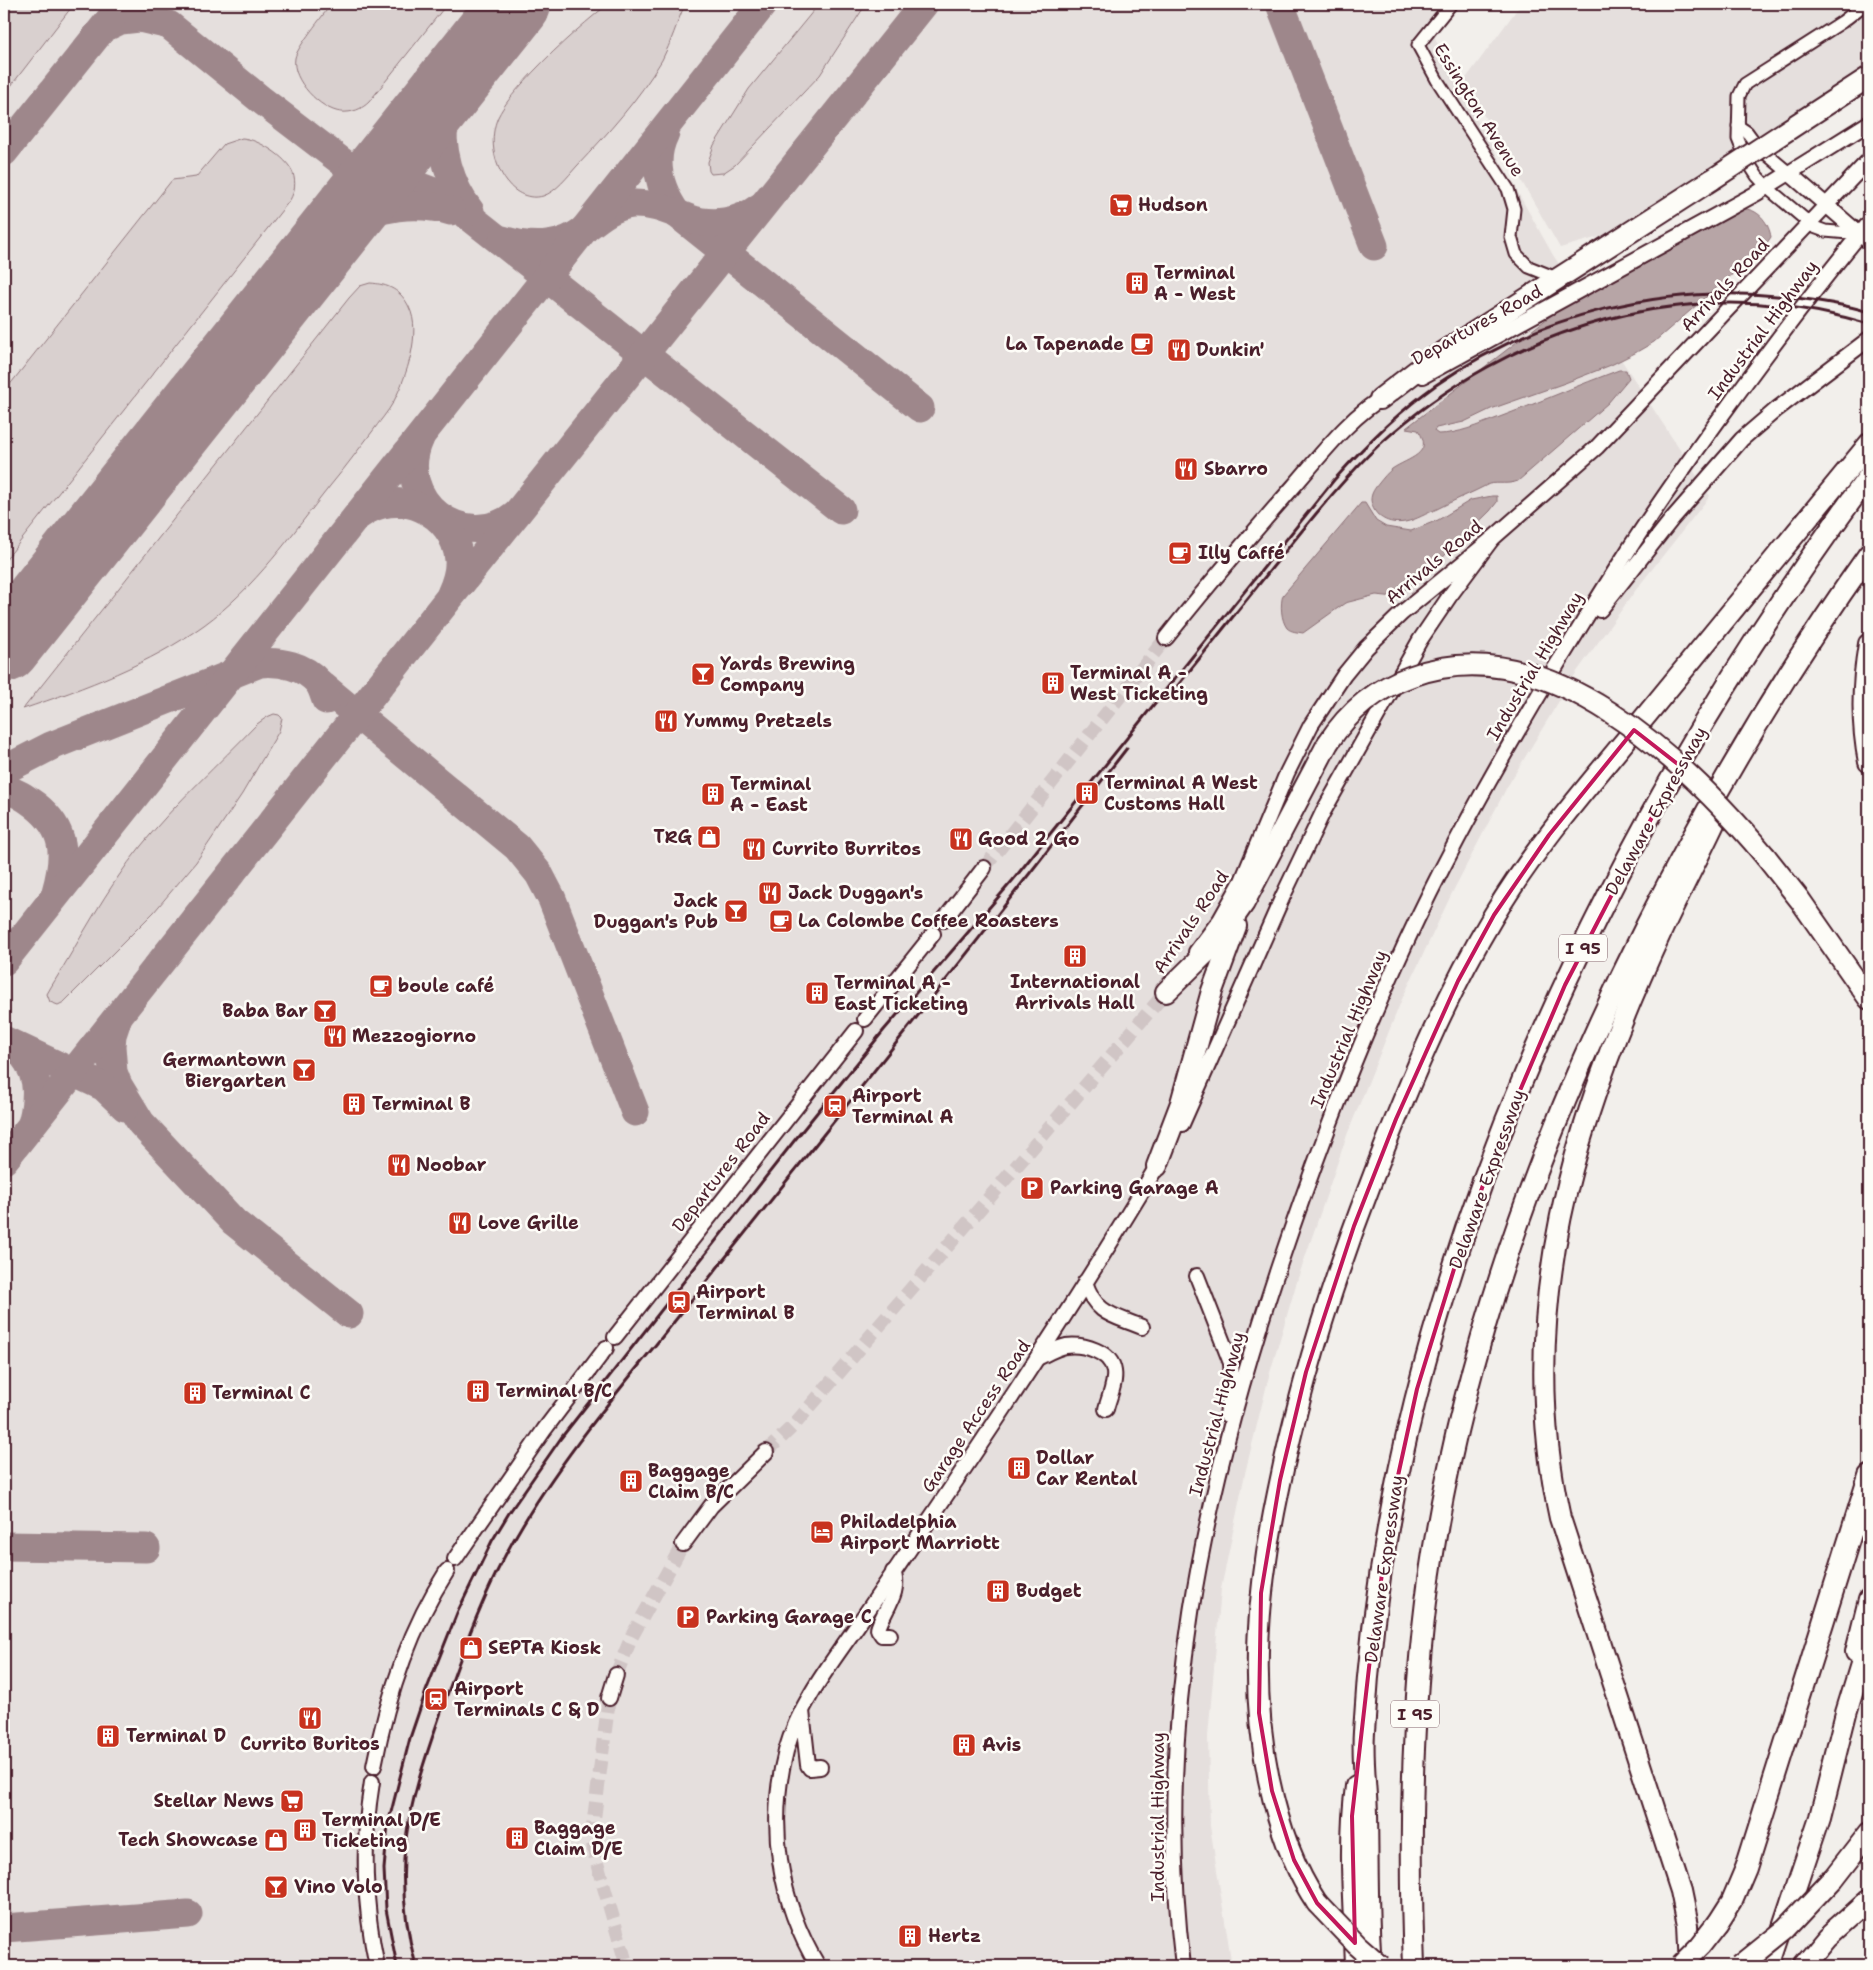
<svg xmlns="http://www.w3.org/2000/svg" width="1873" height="1970" font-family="'Shantell Sans',sans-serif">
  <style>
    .built { fill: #e5dfdd }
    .green { fill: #d9d0cf; stroke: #92787d }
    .water { fill: #b7a5a6; stroke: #8b6f75 }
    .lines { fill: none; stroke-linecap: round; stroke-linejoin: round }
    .taxiway { stroke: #9e878b; stroke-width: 29 }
    .runway { stroke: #9e878b; stroke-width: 72 }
    .tertiary-tunnel { stroke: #d0c5c5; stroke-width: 14; stroke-dasharray: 14 7; stroke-linecap: butt }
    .minor-casing { stroke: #4a1f2b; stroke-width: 15 }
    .tertiary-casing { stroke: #4a1f2b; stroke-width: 18 }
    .motorway-casing { stroke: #4a1f2b; stroke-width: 24 }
    .minor { stroke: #fdfcf7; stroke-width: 11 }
    .tertiary { stroke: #fdfcf7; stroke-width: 14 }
    .motorway { stroke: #fdfcf7; stroke-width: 20 }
    .rail { stroke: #4a1f2b; stroke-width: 3 }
    .motorway-bridge-casing { stroke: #4a1f2b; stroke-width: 24; stroke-linecap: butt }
    .motorway-bridge { stroke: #fdfcf7; stroke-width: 20 }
    .marked { fill: none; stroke: #c2185b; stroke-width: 4; stroke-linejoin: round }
    .labels { text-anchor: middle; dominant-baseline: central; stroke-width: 5; stroke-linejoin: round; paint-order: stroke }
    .shield { fill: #fdfcf7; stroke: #806168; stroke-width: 1 }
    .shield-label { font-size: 16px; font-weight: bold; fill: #4a1f2b }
    .street-label { font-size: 18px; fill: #4a1f2b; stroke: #fdfcf7 }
    .poi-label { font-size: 18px; font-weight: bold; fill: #4a1f2b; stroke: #fdfcf7; text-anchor: start }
  </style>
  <rect width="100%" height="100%" fill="#f2efeb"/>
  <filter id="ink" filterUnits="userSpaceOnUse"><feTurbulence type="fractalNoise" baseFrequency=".02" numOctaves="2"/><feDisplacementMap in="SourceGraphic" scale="10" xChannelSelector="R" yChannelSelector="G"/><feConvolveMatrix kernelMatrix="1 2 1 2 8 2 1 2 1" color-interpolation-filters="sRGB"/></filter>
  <g filter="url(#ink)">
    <!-- built -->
    <g class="built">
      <polygon points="4,4 1459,4 1434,35 1446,65 1553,255 1710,496 1638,587 1576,673 1507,787 1452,893 1402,999 1347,1135 1298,1278 1269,1376 1246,1469 1221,1589 1208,1736 1210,1826 1232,1966 4,1966"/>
      <polygon points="1521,4 1869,4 1869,66 1602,236 1560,248 1464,81"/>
    </g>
    <!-- green -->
    <g class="green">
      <polygon points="4,4 74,4 4,95"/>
      <path d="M331,4H447L369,102C362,109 352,113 341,112C321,110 291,80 295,58C297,47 323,16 331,4Z"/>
      <path d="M608,4H685C677,22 671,43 662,60C639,99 608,133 577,166C568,176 556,192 543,196C529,200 515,193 507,182C493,164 489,137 498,117C504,105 513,94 522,84C549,54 578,28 608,4Z"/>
      <polygon points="819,4 866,4 820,75 735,165 723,173 711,174 709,171 708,162 714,145 749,89"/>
      <path d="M242,138C258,139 287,157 293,173C296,183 295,191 290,200L4,562V392L172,180L196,177L224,144Z"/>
      <path d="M370,283C388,284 401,290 409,307C422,333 406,377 394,401C388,412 379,422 372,432C358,450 345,468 330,486C292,534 255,588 204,625C150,664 85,688 23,709L349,298L360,286Z"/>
      <path d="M274,714L279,715L282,718L279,731L242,794L196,862L154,912L64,1002L58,1005L50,1002L47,994L51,987C80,940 106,889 141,846C176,802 218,765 257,724L267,717Z"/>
    </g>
    <!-- water -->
    <g class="water">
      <path d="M1745,209C1760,210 1769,224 1771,237L1764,247L1654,342L1635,353L1611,365L1565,383L1491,409L1464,422L1436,428L1434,431L1438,434C1458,434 1478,425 1497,418C1538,403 1578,385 1619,370H1626L1629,378L1608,403L1518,481C1508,485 1499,482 1489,484C1472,493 1454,500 1437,509C1427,513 1416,520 1405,522C1389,525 1373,517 1371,500C1371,493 1375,488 1379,483C1383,478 1387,473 1392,469C1408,458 1435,454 1418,430L1406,428L1553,314Z"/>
      <path d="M1492,496H1497V502L1490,511L1434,566L1396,597L1376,595L1345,603L1303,633C1298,632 1291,632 1287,628C1281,620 1280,604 1283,595L1361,503H1365L1376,521L1386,527L1411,531L1438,520L1471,500Z"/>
    </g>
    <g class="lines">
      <!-- taxiway -->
      <g class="taxiway">
        <polyline points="1280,4 1374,246"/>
        <polyline points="500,23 525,4"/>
        <polyline points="104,28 121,20 139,18 169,25 260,99 358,174 382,183 418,186 442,195 841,510"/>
        <path d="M466,66C458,82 450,98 445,116C438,147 451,187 470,211"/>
        <path d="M665,133C651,161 660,190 677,214L920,408"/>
        <polyline points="4,152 115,13"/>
        <path d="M503,240C532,249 561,249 586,228C600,217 613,206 632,204C653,203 669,211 688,218C712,227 739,223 760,207"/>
        <path d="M316,254C327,245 337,234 348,226C376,205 418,201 451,211"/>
        <path d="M420,438C391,500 465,556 516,514"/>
        <path d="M358,516C397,485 455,511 459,560C460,572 456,583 451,594"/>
        <polyline points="319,683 517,847 539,874 552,899 635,1112"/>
        <path d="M4,770L51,746L260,663C281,661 304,666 318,682C322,687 324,695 326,700"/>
        <path d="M4,789C17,792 24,797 35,805C67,830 66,856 56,892"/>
        <polyline points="4,961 763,4"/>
        <polyline points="117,1020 112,1035 111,1046 113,1072 118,1085 141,1123 234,1222 349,1314"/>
        <polyline points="4,1040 104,1087 125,1107"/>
        <path d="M15,1046C39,1069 40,1092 32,1124"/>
        <polyline points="4,1160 450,597 924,4"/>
        <polyline points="4,1546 146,1548"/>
        <polyline points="4,1928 188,1914"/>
      </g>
      <!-- runway -->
      <polyline class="runway" points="4,647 515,4"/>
      <!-- tertiary-tunnel -->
      <g class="tertiary-tunnel">
        <polyline points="984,868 1166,638"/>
        <polyline points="766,1452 794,1425 1166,992"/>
        <polyline points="616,1675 632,1636 683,1544"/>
        <polyline points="609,1698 593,1827 593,1844 596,1860 627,1966"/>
      </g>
      <!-- minor casing -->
      <g class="minor-casing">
        <g id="minor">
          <polyline points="1451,4 1418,45 1437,80 1508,189 1514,209 1511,237 1516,254 1529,267 1559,279"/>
          <polyline points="1738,126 1747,132 1758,147 1789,173"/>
          <polyline points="1860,234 1825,231 1814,227 1770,190 1757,176 1746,159 1738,139 1739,96 1745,84 1842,22 1865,4"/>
        </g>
      </g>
      <!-- tertiary casing -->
      <g class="tertiary-casing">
        <g id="tertiary">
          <polyline points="1789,173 1869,242"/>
          <polyline points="1423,376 1757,193 1869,123"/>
          <polyline points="1600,610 1672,519 1742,439 1777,409 1869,339"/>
          <path d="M1166,638C1207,586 1250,536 1294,486C1320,456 1352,414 1387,395"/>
          <polyline points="944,920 984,868"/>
          <polyline points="1196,952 1220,920 1242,881 1287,773 1311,725 1344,675 1366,648 1402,613 1492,539 1597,447 1869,160"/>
          <polyline points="865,1019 933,934"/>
          <polyline points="1182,1124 1283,896 1323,812 1420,640 1449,597 1492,539"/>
          <polyline points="1197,1276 1231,1363 1232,1380 1227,1415"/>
          <path d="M1085,1282C1096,1315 1113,1315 1142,1327"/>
          <polyline points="615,1337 856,1031"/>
          <path d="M1037,1358C1046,1354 1056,1348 1066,1346C1083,1344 1111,1351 1114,1371C1116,1383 1109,1397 1106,1409"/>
          <polyline points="683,1544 711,1506 766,1452"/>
          <polyline points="455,1559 544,1430 606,1348"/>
          <path d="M890,1635H882L878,1629C883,1611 902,1591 893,1572"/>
          <polyline points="609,1698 616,1675"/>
          <polyline points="802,1711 808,1765 810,1768 820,1767"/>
          <path d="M374,1766C387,1698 409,1630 447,1571"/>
          <path d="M372,1782C362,1842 364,1907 377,1966"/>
          <path d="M818,1966C779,1902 767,1824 786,1751C799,1704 829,1666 857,1626C881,1592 904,1557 928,1522C1009,1403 1088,1282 1162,1158"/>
          <path d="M1183,1966C1153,1724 1203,1494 1279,1266C1313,1165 1350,1066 1394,969C1441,863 1498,762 1558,663C1580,628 1601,592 1624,557C1653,511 1685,466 1717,422C1766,354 1816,287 1869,223"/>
        </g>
      </g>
      <!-- motorway casing -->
      <g class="motorway-casing">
        <g id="motorway">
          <polyline points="1380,399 1428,362 1713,179"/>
          <path d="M1869,644C1862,684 1861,722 1869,762"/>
          <polyline points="1766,857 1800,900 1869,999"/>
          <polyline points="1166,992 1216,943 1244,903 1328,743"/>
          <polyline points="1157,1166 1181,1103 1212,991 1236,926"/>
          <polyline points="1856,1652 1869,1600"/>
          <polyline points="1834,1878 1869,1833"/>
          <path d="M1317,1903C1292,1866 1278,1823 1269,1780C1249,1684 1258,1588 1278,1493C1299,1388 1331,1286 1370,1185C1405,1093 1443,1000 1494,915C1538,842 1595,778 1649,712C1722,622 1796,533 1869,444"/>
          <polyline points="1718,1923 1732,1901 1746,1868 1869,1476"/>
          <path d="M1356,1966C1354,1906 1348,1846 1356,1786"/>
          <path d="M1371,1966C1367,1915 1368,1864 1367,1813C1366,1786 1362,1759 1364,1732C1389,1283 1605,833 1869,476"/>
          <path d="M1414,1966C1409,1837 1411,1708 1429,1579C1462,1350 1542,1132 1646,926C1711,797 1785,672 1869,554"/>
          <path d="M1690,1966L1688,1925L1681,1891L1560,1518C1514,1310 1574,1120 1661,932C1679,893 1699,856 1717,817"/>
          <polyline points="1770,1966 1820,1817 1846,1713 1869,1638"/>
          <polyline points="1804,1966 1828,1937 1869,1900"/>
        </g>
      </g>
      <!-- minor -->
      <use href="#minor" class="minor"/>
      <!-- tertiary -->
      <use href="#tertiary" class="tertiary"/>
      <!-- motorway -->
      <use href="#motorway" class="motorway"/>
      <!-- rail -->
      <g class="rail">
        <path d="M1171,694C1209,647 1246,600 1284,553C1314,516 1345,477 1380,444C1513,323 1695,271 1869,324"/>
        <path d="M397,1966L386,1909L384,1869L388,1824L410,1738L426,1691L457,1613L492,1541L509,1513L561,1438L794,1141L884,1030L1013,880L1334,480C1365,445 1398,412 1436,385C1538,314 1664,283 1788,297C1815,300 1843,304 1869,312"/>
        <path d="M416,1966C390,1869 407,1810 439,1718C462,1652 486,1584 523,1524C563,1458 613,1397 662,1337C712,1275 762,1212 812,1149C918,1016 1023,883 1127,748"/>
      </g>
      <!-- motorway-bridge casing -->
      <g class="motorway-bridge-casing">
        <g id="motorway-bridge">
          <polyline points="1713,179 1869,77"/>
          <path d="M1328,743C1348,712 1377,688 1412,676C1548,626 1687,763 1766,857"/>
          <polyline points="1317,1903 1357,1945 1381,1966"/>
          <polyline points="1680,1966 1700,1946 1718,1923"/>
          <polyline points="1740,1966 1786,1929 1834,1878"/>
        </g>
      </g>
      <!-- motorway-bridge -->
      <use href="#motorway-bridge" class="motorway-bridge"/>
    </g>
  </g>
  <!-- marked area -->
  <path class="marked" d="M1634,730L1679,765L1565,985L1504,1128L1463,1240L1417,1389L1392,1503L1370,1659L1352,1816L1355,1943L1317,1903L1294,1860L1272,1791L1259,1713L1261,1593L1280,1480L1306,1372L1354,1226L1396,1119L1458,981L1494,915L1549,835Z"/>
  <!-- icons -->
  <defs>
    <g id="supermarket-square" transform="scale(1.25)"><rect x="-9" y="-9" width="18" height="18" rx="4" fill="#c8321e" stroke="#fdfcf7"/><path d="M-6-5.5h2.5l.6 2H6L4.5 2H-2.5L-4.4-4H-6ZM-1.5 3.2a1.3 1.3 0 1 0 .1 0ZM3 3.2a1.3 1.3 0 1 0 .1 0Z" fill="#fff"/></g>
    <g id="building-square" transform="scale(1.25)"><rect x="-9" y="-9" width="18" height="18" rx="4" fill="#c8321e" stroke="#fdfcf7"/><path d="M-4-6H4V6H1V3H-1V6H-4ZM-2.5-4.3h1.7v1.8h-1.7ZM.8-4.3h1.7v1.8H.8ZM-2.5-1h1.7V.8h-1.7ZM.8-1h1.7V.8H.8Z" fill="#fff"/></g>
    <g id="cafe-square" transform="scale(1.25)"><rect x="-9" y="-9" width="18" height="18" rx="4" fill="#c8321e" stroke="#fdfcf7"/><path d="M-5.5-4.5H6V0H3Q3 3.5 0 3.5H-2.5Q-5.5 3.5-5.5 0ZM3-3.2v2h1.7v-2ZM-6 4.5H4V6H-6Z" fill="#fff"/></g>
    <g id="restaurant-square" transform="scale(1.25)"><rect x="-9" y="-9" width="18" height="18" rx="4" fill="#c8321e" stroke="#fdfcf7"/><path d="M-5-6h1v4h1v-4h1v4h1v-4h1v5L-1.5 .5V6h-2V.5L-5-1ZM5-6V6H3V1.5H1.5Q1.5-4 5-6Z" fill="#fff"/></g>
    <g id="bar-square" transform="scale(1.25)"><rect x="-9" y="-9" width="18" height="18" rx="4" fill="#c8321e" stroke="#fdfcf7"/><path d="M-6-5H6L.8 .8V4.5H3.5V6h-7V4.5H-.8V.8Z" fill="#fff"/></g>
    <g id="shop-square" transform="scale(1.25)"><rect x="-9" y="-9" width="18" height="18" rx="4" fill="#c8321e" stroke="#fdfcf7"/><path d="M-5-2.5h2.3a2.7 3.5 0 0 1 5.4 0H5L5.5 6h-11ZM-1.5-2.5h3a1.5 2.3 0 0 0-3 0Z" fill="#fff"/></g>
    <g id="station-square" transform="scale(1.25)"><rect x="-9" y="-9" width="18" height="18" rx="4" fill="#c8321e" stroke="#fdfcf7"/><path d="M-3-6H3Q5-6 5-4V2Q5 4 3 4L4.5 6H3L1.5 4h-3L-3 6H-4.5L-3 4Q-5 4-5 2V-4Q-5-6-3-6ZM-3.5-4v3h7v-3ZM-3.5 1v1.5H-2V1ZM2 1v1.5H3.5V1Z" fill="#fff"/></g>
    <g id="parking-square" transform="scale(1.25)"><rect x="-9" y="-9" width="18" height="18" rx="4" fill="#c8321e" stroke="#fdfcf7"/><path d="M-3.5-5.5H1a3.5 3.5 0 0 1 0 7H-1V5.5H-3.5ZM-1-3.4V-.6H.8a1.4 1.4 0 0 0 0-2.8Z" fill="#fff"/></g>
    <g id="hotel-square" transform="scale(1.25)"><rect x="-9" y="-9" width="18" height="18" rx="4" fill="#c8321e" stroke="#fdfcf7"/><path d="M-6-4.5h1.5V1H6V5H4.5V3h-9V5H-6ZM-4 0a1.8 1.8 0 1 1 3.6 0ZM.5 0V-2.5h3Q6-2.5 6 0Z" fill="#fff"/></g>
  </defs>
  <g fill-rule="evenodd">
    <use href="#supermarket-square" x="1121" y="205"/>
    <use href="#building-square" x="1137" y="283"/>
    <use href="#cafe-square" x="1142" y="344"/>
    <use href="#restaurant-square" x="1179" y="350"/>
    <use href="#restaurant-square" x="1186" y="469"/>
    <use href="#cafe-square" x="1180" y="553"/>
    <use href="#bar-square" x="703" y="674"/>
    <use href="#building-square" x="1053" y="683"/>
    <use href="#restaurant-square" x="666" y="721"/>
    <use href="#building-square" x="1087" y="793"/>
    <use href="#building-square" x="713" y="794"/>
    <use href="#shop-square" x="709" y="837"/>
    <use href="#restaurant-square" x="961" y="839"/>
    <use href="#restaurant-square" x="754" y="849"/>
    <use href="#restaurant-square" x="770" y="893"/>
    <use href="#bar-square" x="736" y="911"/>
    <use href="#cafe-square" x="781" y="921"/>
    <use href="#building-square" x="1075" y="956"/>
    <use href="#cafe-square" x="381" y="986"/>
    <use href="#building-square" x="817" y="993"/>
    <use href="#bar-square" x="325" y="1011"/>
    <use href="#restaurant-square" x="335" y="1036"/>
    <use href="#bar-square" x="304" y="1070"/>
    <use href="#building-square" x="354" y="1104"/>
    <use href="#station-square" x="835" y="1106"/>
    <use href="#restaurant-square" x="399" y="1165"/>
    <use href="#parking-square" x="1032" y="1188"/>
    <use href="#restaurant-square" x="460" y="1223"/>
    <use href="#station-square" x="679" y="1302"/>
    <use href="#building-square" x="478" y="1391"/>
    <use href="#building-square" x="195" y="1393"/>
    <use href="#building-square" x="1019" y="1468"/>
    <use href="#building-square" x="631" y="1481"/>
    <use href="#hotel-square" x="822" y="1532"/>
    <use href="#building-square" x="998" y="1591"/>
    <use href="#parking-square" x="688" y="1617"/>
    <use href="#shop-square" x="471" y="1648"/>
    <use href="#station-square" x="436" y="1699"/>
    <use href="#restaurant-square" x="310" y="1718"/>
    <use href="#building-square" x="108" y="1736"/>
    <use href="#building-square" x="964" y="1745"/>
    <use href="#supermarket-square" x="292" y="1801"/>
    <use href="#building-square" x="305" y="1830"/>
    <use href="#building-square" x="517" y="1838"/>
    <use href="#shop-square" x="276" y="1840"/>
    <use href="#bar-square" x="276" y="1887"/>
    <use href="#building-square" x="910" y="1936"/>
  </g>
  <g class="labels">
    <!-- shield labels -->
    <g class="shield">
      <rect x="1559" y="934.5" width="48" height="27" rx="4"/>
      <rect x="1391" y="1700.5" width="48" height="27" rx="4"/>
    </g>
    <g class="shield-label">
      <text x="1583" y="948">I 95</text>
      <text x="1415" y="1714">I 95</text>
    </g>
    <!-- street labels -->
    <g class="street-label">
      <text transform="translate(1479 110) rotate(58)">Essington Avenue</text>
      <text transform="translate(1725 285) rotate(-47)">Arrivals Road</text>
      <text transform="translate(1477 325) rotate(-29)">Departures Road</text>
      <text transform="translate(1763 330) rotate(-53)">Industrial Highway</text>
      <text transform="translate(1434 562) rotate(-40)">Arrivals Road</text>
      <text transform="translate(1535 666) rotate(-59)">Industrial Highway</text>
      <text transform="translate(1656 811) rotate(-61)">Delaware Expressway</text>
      <text transform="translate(1191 922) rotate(-56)">Arrivals Road</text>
      <text transform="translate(1349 1029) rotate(-67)">Industrial Highway</text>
      <text transform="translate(721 1172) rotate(-52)">Departures Road</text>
      <text transform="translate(1487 1179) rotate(-70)">Delaware Expressway</text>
      <text transform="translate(1217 1414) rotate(-75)">Industrial Highway</text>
      <text transform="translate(976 1416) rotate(-56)">Garage Access Road</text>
      <text transform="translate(1384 1569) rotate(-82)">Delaware Expressway</text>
      <text transform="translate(1158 1817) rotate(-90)">Industrial Highway</text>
    </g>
    <!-- poi labels -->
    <g class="poi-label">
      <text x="1138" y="205">Hudson</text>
      <text x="1154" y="273">Terminal<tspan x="1154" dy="21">A - West</tspan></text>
      <text x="1124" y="344" text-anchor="end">La Tapenade</text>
      <text x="1196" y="350">Dunkin'</text>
      <text x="1204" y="469">Sbarro</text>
      <text x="1198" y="553">Illy Caffé</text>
      <text x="720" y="664">Yards Brewing<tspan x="720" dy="21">Company</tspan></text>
      <text x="1070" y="673">Terminal A -<tspan x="1070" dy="21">West Ticketing</tspan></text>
      <text x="684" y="721">Yummy Pretzels</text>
      <text x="1104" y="783">Terminal A West<tspan x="1104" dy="21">Customs Hall</tspan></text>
      <text x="730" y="784">Terminal<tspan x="730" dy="21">A - East</tspan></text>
      <text x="692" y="837" text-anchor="end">TRG</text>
      <text x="978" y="839">Good 2 Go</text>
      <text x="772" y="849">Currito Burritos</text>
      <text x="788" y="893">Jack Duggan's</text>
      <text x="718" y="901" text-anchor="end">Jack<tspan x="718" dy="21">Duggan's Pub</tspan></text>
      <text x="798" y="921">La Colombe Coffee Roasters</text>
      <text x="1075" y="982" text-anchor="middle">International<tspan x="1075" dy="21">Arrivals Hall</tspan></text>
      <text x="834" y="983">Terminal A -<tspan x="834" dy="21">East Ticketing</tspan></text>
      <text x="398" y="986">boule café</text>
      <text x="308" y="1011" text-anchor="end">Baba Bar</text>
      <text x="352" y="1036">Mezzogiorno</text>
      <text x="286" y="1060" text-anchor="end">Germantown<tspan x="286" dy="21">Biergarten</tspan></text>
      <text x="852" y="1096">Airport<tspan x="852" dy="21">Terminal A</tspan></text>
      <text x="372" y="1104">Terminal B</text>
      <text x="416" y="1165">Noobar</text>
      <text x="1050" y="1188">Parking Garage A</text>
      <text x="478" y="1223">Love Grille</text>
      <text x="696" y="1292">Airport<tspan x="696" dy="21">Terminal B</tspan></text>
      <text x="496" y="1391">Terminal B/C</text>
      <text x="212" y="1393">Terminal C</text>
      <text x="1036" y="1458">Dollar<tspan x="1036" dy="21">Car Rental</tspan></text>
      <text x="648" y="1471">Baggage<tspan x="648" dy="21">Claim B/C</tspan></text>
      <text x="840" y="1522">Philadelphia<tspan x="840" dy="21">Airport Marriott</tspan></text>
      <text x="1016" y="1591">Budget</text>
      <text x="706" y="1617">Parking Garage C</text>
      <text x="488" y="1648">SEPTA Kiosk</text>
      <text x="454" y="1689">Airport<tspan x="454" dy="21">Terminals C &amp; D</tspan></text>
      <text x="126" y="1736">Terminal D</text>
      <text x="310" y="1744" text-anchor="middle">Currito Buritos</text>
      <text x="982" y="1745">Avis</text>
      <text x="274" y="1801" text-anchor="end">Stellar News</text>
      <text x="322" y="1820">Terminal D/E<tspan x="322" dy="21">Ticketing</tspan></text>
      <text x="534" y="1828">Baggage<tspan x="534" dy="21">Claim D/E</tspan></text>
      <text x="258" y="1840" text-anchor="end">Tech Showcase</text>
      <text x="294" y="1887">Vino Volo</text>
      <text x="928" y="1936">Hertz</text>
    </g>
  </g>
  <!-- margin -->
  <rect width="1873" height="1970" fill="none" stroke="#fdfcf7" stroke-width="20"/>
  <rect x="10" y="10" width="1853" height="1950" fill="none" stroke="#4a1f2b" stroke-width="2" filter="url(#ink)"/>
</svg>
